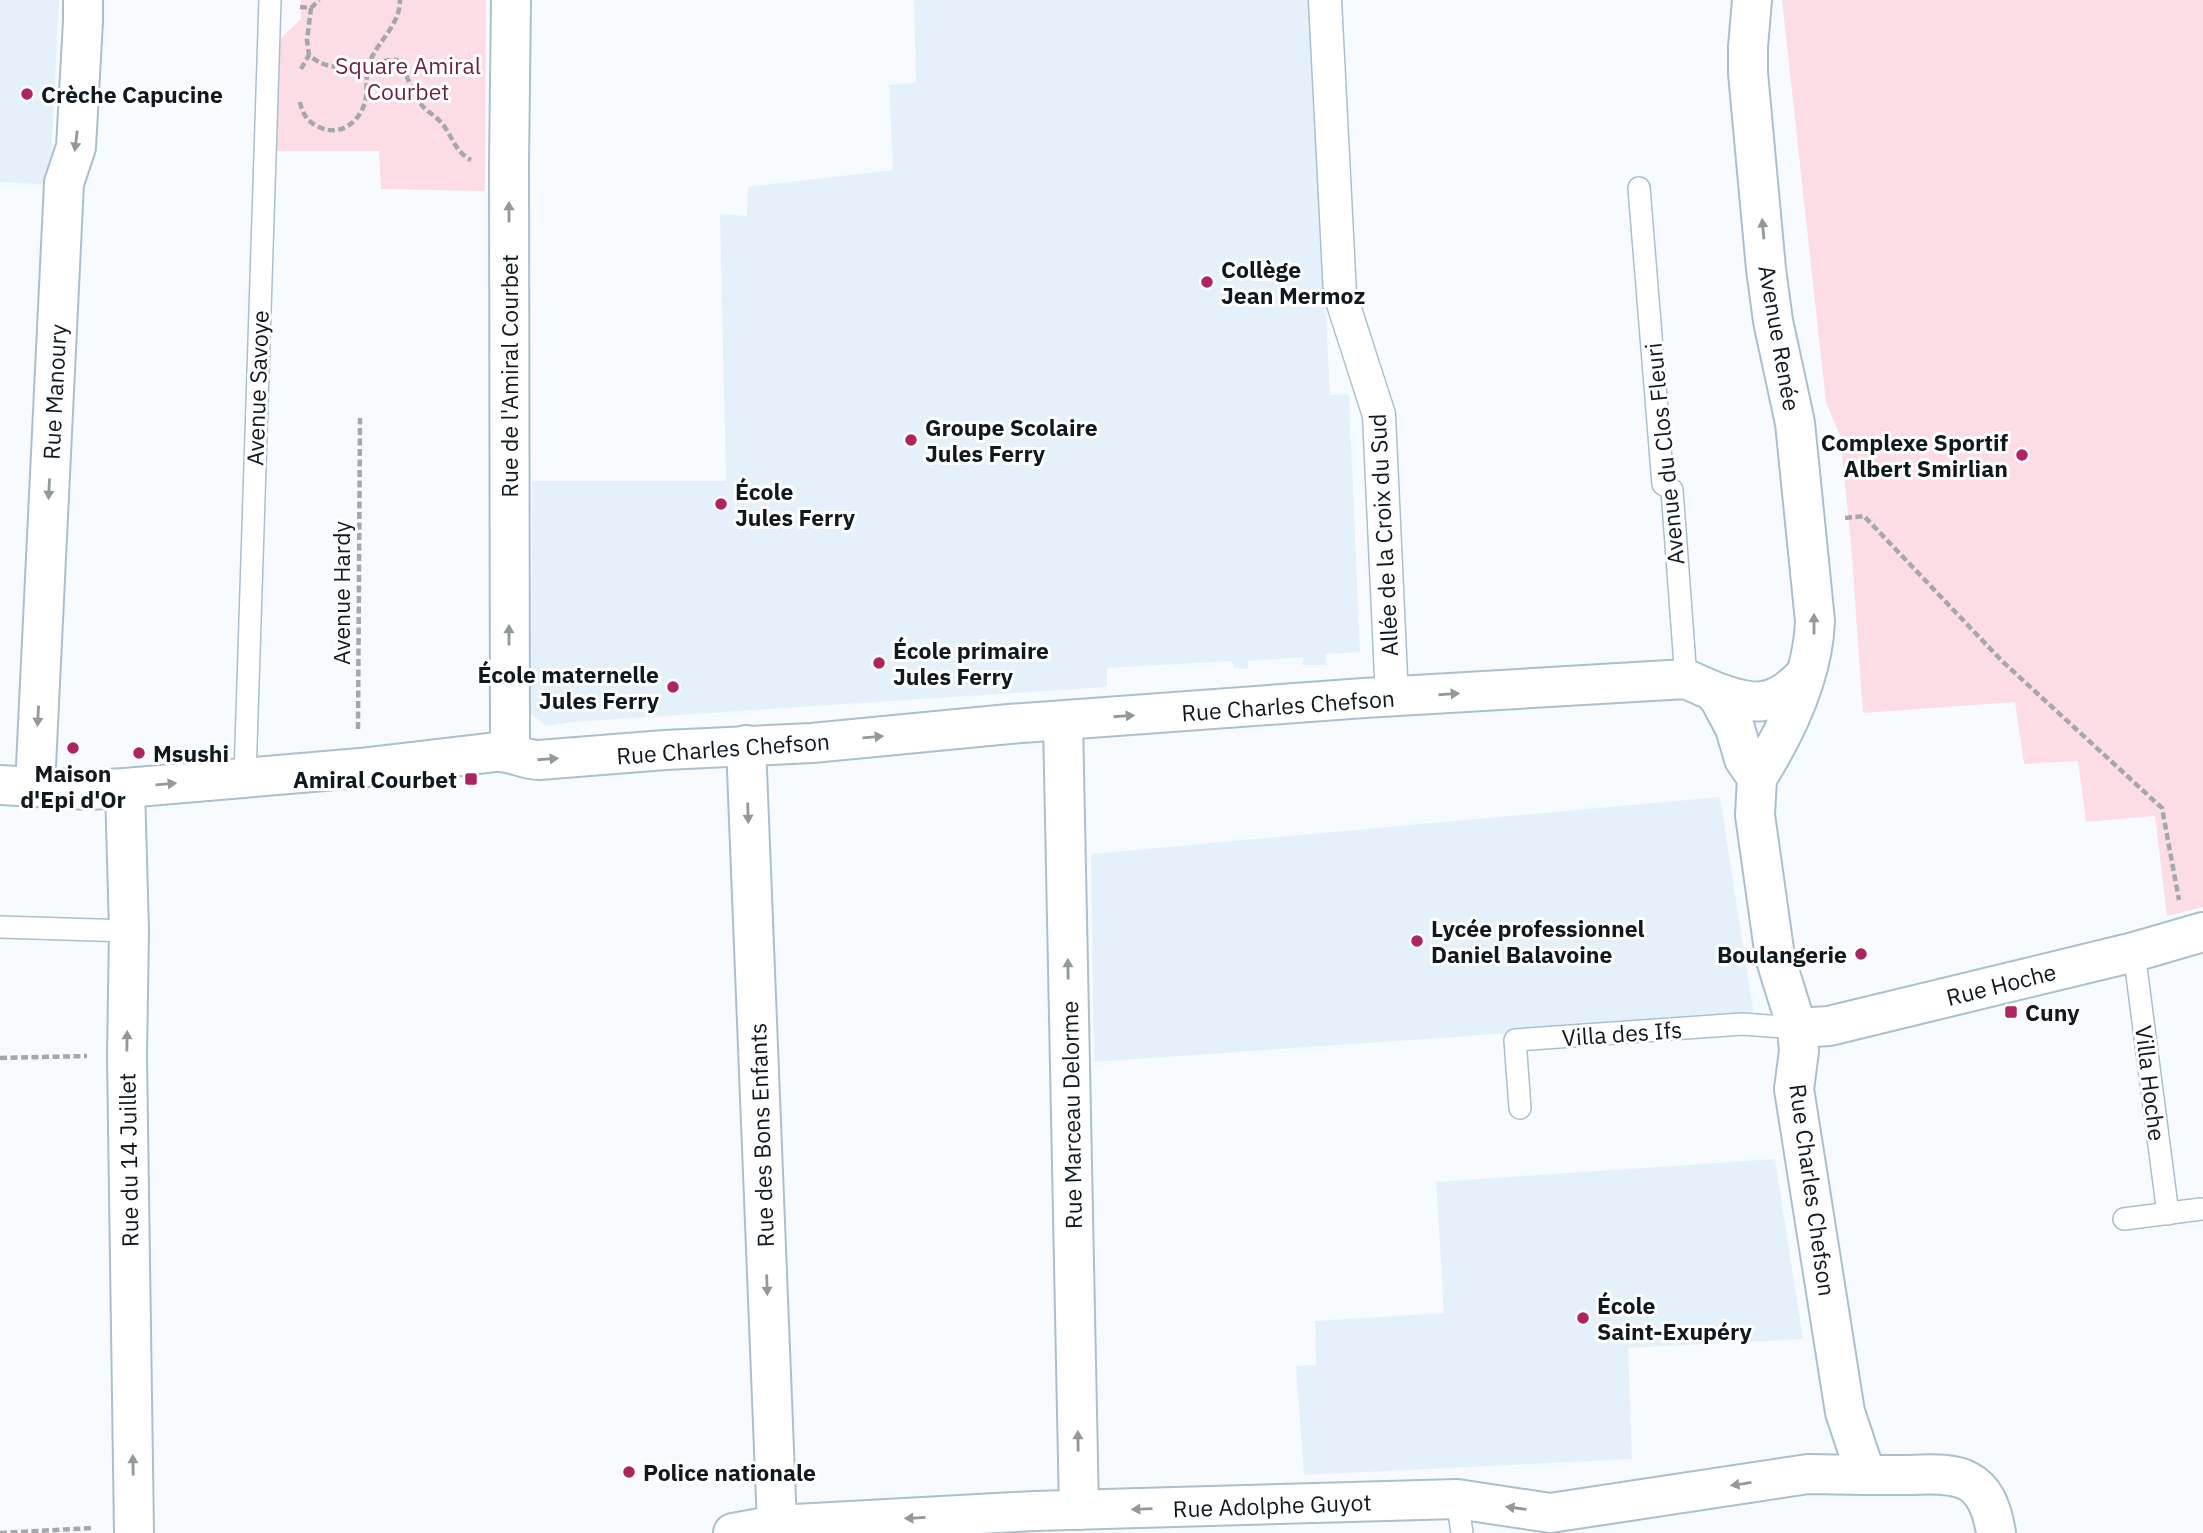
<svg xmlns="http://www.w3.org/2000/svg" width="2203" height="1533" font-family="'IBM Plex Sans',sans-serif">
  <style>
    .built { fill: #e5f1fa }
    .green { fill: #fddde5 }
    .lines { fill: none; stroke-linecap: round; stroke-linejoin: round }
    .service-casing { stroke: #a9c0cf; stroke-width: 24 }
    .pedestrian-casing { stroke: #a9c0cf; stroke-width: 35 }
    .minor-casing { stroke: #a9c0cf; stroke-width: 42 }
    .path { stroke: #a2a8ac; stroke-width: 4.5; stroke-dasharray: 7 3.5; stroke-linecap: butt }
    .service { stroke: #fff; stroke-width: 21 }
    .pedestrian { stroke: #fff; stroke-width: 32 }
    .minor { stroke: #fff; stroke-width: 38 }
    .oneway { fill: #93989a }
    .poi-dot { fill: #af2361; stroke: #fff; stroke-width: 2.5 }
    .labels { text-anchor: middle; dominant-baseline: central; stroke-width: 6; stroke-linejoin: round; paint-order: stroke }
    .park-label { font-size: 23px; fill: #711e40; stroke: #fff }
    .poi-label { font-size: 23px; font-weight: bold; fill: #10191f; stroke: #fff; text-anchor: start }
    .street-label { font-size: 23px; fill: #10191f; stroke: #fff }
  </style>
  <rect width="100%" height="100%" fill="#f7fbff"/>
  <!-- built -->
  <g class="built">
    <polygon points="0,0 59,0 50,185 0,182"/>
    <polygon points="914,0 1310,0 1330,395 1349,394 1360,652 1326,654 1327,665 1302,665 1304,657 1248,661 1248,669 1234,668 1232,661 1107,668 1107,687 573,722 546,726 531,714 532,481 726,481 720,214 747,216 748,187 893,170 889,85 916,83"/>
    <polygon points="1720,797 1754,1016 1094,1062 1091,854"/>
    <polygon points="1775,1159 1803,1339 1628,1348 1632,1459 1304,1475 1296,1366 1316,1365 1315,1321 1444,1313 1436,1182"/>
  </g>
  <!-- green -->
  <g class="green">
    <polygon points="301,0 486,0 485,191 381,189 379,151 275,151 278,41 301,19"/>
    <polygon points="1782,0 2203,0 2203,907 2167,916 2155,816 2086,822 2078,761 2024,764 2015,702 1863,713 1851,544 1840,436 1826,402"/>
  </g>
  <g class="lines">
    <!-- service casing -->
    <g class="service-casing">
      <g id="service">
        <polyline points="1639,188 1663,484 1672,490 1686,679"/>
        <polyline points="245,777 270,0"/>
        <polyline points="0,927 129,931"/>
        <polyline points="2134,952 2168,1214"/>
        <polyline points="1520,1108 1515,1040 1742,1024 1797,1028"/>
        <polyline points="2124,1219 2201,1209"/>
        <polyline points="1457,1499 1462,1533"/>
      </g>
    </g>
    <!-- pedestrian casing -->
    <g class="pedestrian-casing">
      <polyline id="pedestrian" points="1325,0 1340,294 1379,415 1392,698"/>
    </g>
    <!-- minor casing -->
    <g class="minor-casing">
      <g id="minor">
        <path d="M1752,0L1748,47V73L1766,269L1773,321L1795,423L1815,621C1813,677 1786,732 1757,778"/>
        <path d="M1711,690C1753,706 1773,709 1805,675"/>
        <polyline points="1063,721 1079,1510"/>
        <polyline points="746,745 777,1525"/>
        <polyline points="510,753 509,164 511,0"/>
        <path d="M0,785L88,790L125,788L360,768L496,752C512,751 524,760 539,760L665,750L812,743L1009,724L1364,698L1686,679L1711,690L1719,698L1735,728L1744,759L1757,778L1755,815L1775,957L1797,1028L1799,1051L1794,1089L1845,1412L1866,1475L1808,1474L1550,1513L1457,1499L1034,1511L777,1525L733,1533"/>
        <polyline points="35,787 64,183 76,147 83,21 83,0"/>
        <polyline points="125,788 129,931 127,1056 134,1533"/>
        <polyline points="1797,1028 1829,1026 2134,952 2203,932"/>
        <path d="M1866,1475C1881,1475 1896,1475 1910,1475C1961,1472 1987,1476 1996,1533"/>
      </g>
    </g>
    <!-- path -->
    <g class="path">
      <path d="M300,7L311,8L307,40L309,55C336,79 366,60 397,60C408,74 409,85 417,99C424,111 436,115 444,126C453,139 456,152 471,160"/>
      <polyline points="311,8 319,0"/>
      <polyline points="301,69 309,55"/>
      <path d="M300,102C302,114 308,122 319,127C340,137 359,123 365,102C368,90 365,75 369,64C377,41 400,26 400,0"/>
      <polyline points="1845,518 1864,516 2002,661 2162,808 2179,900"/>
      <polyline points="358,729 360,418"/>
      <polyline points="0,1058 87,1056"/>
      <polyline points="0,1533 93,1528"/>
    </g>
    <!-- service -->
    <use href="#service" class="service"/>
    <!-- pedestrian -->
    <use href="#pedestrian" class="pedestrian"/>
    <!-- minor -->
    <use href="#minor" class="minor"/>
  </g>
  <!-- one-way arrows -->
  <defs><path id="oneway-solid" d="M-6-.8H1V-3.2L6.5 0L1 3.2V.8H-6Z" transform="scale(1.75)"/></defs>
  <g class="oneway">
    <use href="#oneway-solid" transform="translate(76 141) rotate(97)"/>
    <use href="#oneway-solid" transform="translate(509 212) rotate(-90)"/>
    <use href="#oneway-solid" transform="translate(1763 229) rotate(-95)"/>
    <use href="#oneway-solid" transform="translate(49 489) rotate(93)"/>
    <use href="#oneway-solid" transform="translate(1814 624) rotate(-90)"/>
    <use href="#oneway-solid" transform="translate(509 635) rotate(-90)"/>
    <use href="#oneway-solid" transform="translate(1449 694) rotate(-4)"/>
    <use href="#oneway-solid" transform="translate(38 716) rotate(93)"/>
    <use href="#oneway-solid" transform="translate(1124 716) rotate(-4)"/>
    <use href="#oneway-solid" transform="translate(873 737) rotate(-5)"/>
    <use href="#oneway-solid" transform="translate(548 759) rotate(-4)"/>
    <use href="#oneway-solid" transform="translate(166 784) rotate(-5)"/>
    <use href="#oneway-solid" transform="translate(748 813) rotate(88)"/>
    <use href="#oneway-solid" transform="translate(1068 969) rotate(-91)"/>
    <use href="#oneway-solid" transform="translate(127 1041) rotate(-89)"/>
    <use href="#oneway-solid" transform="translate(767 1285) rotate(88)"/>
    <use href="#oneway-solid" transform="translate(1078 1441) rotate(-91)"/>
    <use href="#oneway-solid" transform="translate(133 1465) rotate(-91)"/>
    <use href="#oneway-solid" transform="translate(1741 1484) rotate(171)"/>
    <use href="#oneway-solid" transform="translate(1516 1508) rotate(-172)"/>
    <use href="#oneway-solid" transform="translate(1142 1509) rotate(178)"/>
    <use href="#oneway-solid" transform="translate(915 1518) rotate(177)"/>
  </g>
  <!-- markers -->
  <g class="poi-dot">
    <circle cx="27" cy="94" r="7"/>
    <circle cx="1207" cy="282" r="7"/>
    <circle cx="911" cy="440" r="7"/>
    <circle cx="2022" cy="455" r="7"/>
    <circle cx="721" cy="504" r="7"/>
    <circle cx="879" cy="663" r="7"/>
    <circle cx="673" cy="687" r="7"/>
    <circle cx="73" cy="748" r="7"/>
    <circle cx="139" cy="753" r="7"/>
    <rect x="464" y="772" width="14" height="14" rx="3.5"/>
    <circle cx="1417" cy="941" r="7"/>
    <circle cx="1861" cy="954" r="7"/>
    <rect x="2004" y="1005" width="14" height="14" rx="3.5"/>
    <circle cx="1583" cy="1318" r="7"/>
    <circle cx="629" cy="1472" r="7"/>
  </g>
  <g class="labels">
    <!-- park labels -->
    <g class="park-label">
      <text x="408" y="65">Square Amiral<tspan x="408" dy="26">Courbet</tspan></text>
    </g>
    <!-- poi labels -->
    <g class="poi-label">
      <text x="41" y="94">Crèche Capucine</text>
      <text x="1221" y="269">Collège<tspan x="1221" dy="26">Jean Mermoz</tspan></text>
      <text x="925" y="427">Groupe Scolaire<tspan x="925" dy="26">Jules Ferry</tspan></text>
      <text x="2008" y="442" text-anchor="end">Complexe Sportif<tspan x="2008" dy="26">Albert Smirlian</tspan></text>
      <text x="735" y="491">École<tspan x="735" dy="26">Jules Ferry</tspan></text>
      <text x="893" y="650">École primaire<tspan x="893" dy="26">Jules Ferry</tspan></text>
      <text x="659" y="674" text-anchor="end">École maternelle<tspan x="659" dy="26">Jules Ferry</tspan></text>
      <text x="153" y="753">Msushi</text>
      <text x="73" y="773" text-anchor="middle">Maison<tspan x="73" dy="26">d'Epi d'Or</tspan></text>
      <text x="457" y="779" text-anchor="end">Amiral Courbet</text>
      <text x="1431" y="928">Lycée professionnel<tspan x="1431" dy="26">Daniel Balavoine</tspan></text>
      <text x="1847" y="954" text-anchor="end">Boulangerie</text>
      <text x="2025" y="1012">Cuny</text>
      <text x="1597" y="1305">École<tspan x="1597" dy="26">Saint-Exupéry</tspan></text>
      <text x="643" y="1472">Police nationale</text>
    </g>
    <!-- street labels -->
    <g class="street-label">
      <text transform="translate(1780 338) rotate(80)">Avenue Renée</text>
      <text transform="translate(509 376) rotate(-90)">Rue de l'Amiral Courbet</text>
      <text transform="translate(257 388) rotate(-88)">Avenue Savoye</text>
      <text transform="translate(54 392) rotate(-87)">Rue Manoury</text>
      <text transform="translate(1664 454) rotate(-96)">Avenue du Clos Fleuri</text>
      <text transform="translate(1383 535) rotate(-93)">Allée de la Croix du Sud</text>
      <text transform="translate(341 593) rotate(-90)">Avenue Hardy</text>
      <text transform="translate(1288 705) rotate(-4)">Rue Charles Chefson</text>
      <text transform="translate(723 748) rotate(-4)">Rue Charles Chefson</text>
      <text transform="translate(2001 984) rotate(-14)">Rue Hoche</text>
      <text transform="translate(1622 1033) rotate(-4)">Villa des Ifs</text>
      <text transform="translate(2151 1083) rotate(83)">Villa Hoche</text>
      <text transform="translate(1071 1115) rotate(-91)">Rue Marceau Delorme</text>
      <text transform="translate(761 1135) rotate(-92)">Rue des Bons Enfants</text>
      <text transform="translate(128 1160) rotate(-91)">Rue du 14 Juillet</text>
      <text transform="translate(1813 1190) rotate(82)">Rue Charles Chefson</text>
      <text transform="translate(1272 1505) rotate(-2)">Rue Adolphe Guyot</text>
    </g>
  </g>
</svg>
